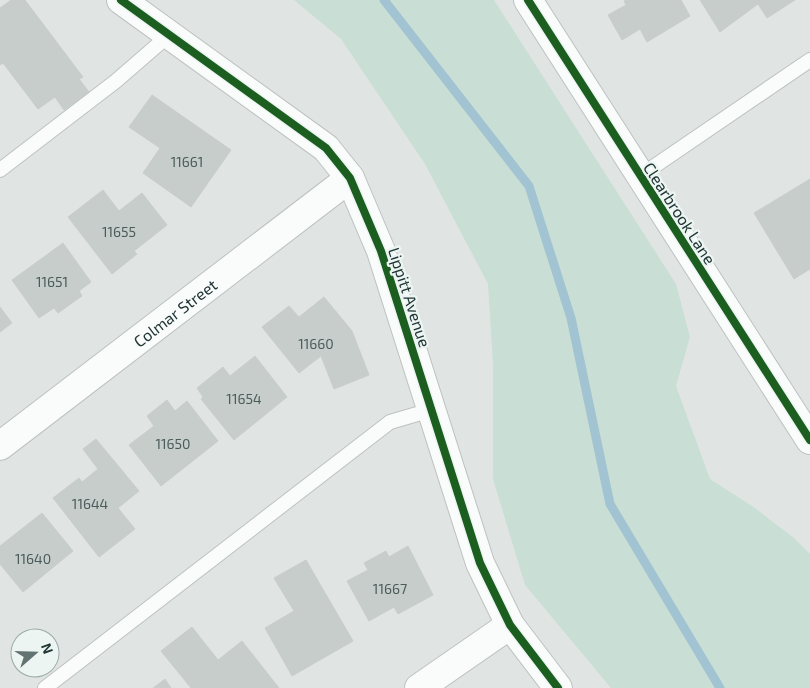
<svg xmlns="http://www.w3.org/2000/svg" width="810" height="688" font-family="'Exo 2',sans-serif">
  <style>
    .green { fill: #c9ded4 }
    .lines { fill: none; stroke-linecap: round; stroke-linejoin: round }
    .stream { stroke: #a2c3d2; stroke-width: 9 }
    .building { fill: #c7cdcb; stroke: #c9cecd }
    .service-casing { stroke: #bdc2c1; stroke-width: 16 }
    .minor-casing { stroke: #bdc2c1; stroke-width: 30 }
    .service { stroke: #fafbfb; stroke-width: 14 }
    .minor { stroke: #fafbfb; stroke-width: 28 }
    .cycleway-casing { stroke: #edf5f3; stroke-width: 11 }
    .cycleway { stroke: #1b5e20; stroke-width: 8 }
    .labels { text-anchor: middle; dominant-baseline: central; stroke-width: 4.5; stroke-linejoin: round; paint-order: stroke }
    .number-label { font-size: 14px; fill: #4a5c5a }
    .street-label { font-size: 16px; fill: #203634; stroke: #edf5f3 }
  </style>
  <rect width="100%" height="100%" fill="#e0e5e4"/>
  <!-- green -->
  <polygon class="green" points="294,0 494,0 676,284 690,337 676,386 710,479 755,508 794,538 810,554 810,688 611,688 525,585 493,479 493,365 488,284 425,164 341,39"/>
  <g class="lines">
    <!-- stream -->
    <polyline class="stream" points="384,0 529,186 571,318 610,504 720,688"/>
  </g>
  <!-- building -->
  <g class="building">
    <polygon points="11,0 25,0 83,77 79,79 89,92 64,110 55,97 38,109 3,63 0,65 0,8"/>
    <polygon points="627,0 681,0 690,16 647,42 640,29 622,40 608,15 626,5 624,1"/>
    <polygon points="700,0 795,0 767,18 758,4 720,32"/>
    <polygon points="152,95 231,150 191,207 143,173 160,148 129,127"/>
    <polygon points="810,179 810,269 794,279 754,213"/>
    <polygon points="103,190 119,211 142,193 167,225 134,251 137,254 112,274 68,217"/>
    <polygon points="63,243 91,282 79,291 82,296 58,313 54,308 39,318 12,280"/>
    <polygon points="324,297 352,331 369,375 334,389 321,356 299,373 262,327 289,306 299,317"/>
    <polygon points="0,307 12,323 0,332"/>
    <polygon points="255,356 287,397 234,440 201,399 203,397 197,388 223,367 230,376"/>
    <polygon points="167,400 175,411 187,401 218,441 161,486 129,445 154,426 147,416"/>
    <polygon points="96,439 139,491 118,508 135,529 99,557 53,498 79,478 82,482 98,469 83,449"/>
    <polygon points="42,513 73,551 23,592 0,564 0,546"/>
    <polygon points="408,546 433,595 398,614 394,607 369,621 347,581 368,570 364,563 386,551 389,557"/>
    <polygon points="306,560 353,641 292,676 265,628 294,611 274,578"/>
    <polygon points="192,627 218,660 242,641 279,688 191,688 161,651"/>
    <polygon points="165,679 171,688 153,688"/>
  </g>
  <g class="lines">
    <!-- service casing -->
    <g class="service-casing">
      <g id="service">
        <polyline points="0,170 116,81 169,35"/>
        <polyline points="640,176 810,60"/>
        <polyline points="45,688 390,422 431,410"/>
      </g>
    </g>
    <!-- minor casing -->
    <g class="minor-casing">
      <g id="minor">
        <polyline points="121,0 326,148 350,178 381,251 480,563 510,625 558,688"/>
        <polyline points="528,0 810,440"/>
        <path id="s1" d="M0,446L350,178"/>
        <polyline points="419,688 510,625"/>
      </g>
    </g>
    <!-- service -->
    <use href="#service" class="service"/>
    <!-- minor -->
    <use href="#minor" class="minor"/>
    <!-- cycleway casing -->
    <g class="cycleway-casing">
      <g id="cycleway">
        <polyline points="121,0 326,148 350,178 381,251 480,563 510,625 558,688"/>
        <polyline points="528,0 810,440"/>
      </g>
    </g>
    <!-- cycleway -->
    <use href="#cycleway" class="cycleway"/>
  </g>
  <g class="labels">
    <!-- number labels -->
    <g class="number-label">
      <text x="187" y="161">11661</text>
      <text x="119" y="231">11655</text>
      <text x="52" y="281">11651</text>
      <text x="316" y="343">11660</text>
      <text x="244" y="398">11654</text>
      <text x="173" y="443">11650</text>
      <text x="90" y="503">11644</text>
      <text x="33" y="558">11640</text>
      <text x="390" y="588">11667</text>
    </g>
    <!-- street labels -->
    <g class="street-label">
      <text transform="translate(680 213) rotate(57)">Clearbrook Lane</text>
      <text transform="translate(410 297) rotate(72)">Lippitt Avenue</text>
      <text stroke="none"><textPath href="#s1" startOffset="220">Colmar Street</textPath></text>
    </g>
  </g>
  <!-- north arrow -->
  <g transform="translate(35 653) rotate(70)"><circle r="24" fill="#edf5f3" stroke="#9ba9a7"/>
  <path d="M0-4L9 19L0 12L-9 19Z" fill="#637372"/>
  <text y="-8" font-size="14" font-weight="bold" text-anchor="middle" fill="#203634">N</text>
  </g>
</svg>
